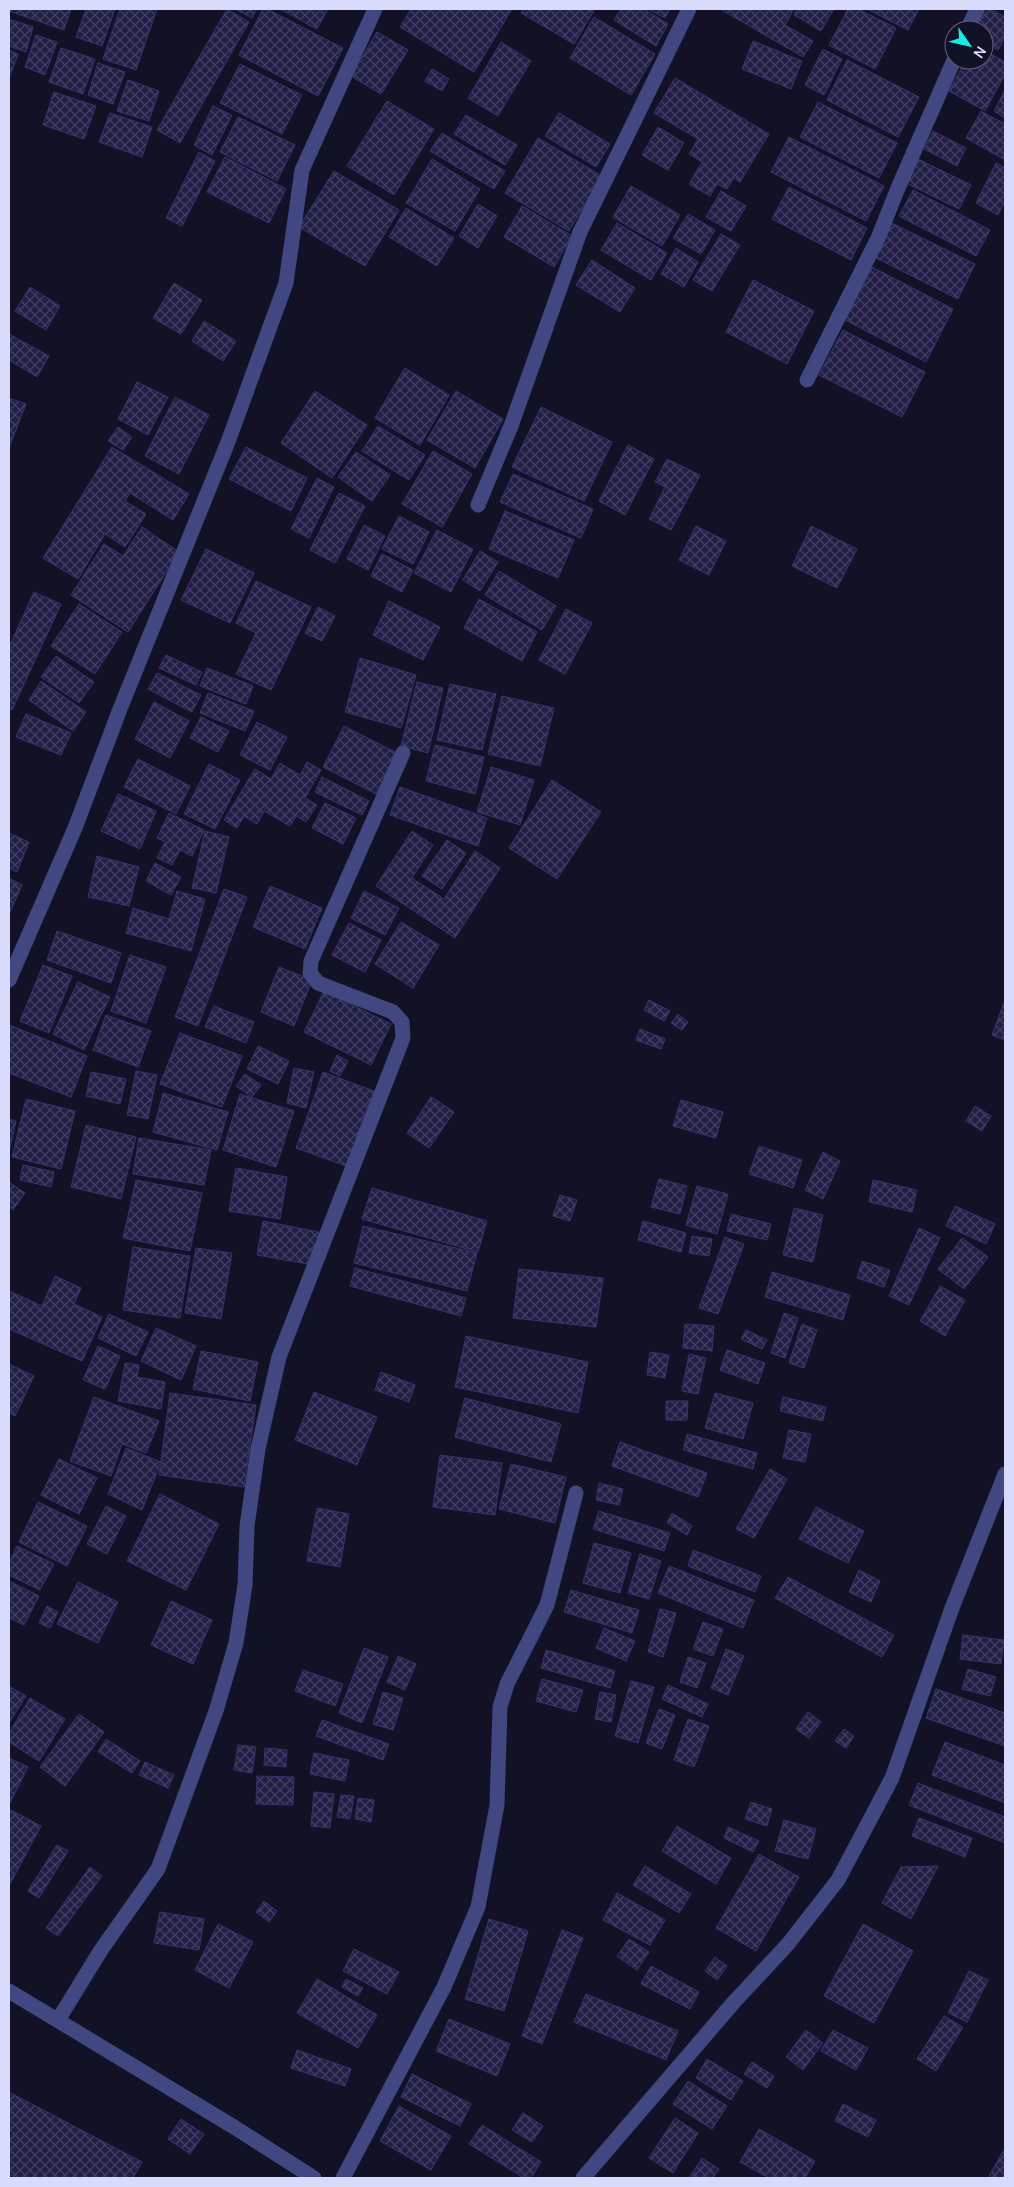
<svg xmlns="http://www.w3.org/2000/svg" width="1014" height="2187" font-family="Manrope,sans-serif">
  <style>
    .building { fill: url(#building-cross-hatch); stroke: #363370 }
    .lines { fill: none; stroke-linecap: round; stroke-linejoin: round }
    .minor { stroke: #404781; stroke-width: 15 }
  </style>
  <defs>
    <pattern id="building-cross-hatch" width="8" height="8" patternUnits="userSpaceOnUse" patternTransform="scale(1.25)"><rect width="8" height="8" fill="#211f46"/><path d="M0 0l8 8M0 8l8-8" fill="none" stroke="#413f62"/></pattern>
  </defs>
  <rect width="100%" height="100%" fill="#121126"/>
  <!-- building -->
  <g class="building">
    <polygon points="9,9 71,9 64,30 9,11"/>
    <polygon points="86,9 115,9 102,46 76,37"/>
    <polygon points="120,9 157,9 136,70 103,59"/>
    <polygon points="227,9 249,22 180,143 157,130"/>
    <polygon points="235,9 257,9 252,18"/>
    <polygon points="263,9 267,9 343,48 318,96 239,55"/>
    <polygon points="280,9 328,9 317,29"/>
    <polygon points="411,9 512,9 474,72 400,27"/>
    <polygon points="523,9 595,9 574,44 521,13"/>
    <polygon points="621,9 644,9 668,24 656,46 614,20"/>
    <polygon points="648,9 670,9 665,18"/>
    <polygon points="720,9 794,9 785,25 813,41 803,57"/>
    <polygon points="797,9 834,9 821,31 794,15"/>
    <polygon points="848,9 858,9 896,28 875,69 829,45"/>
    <polygon points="867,9 919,9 908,30"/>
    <polygon points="983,9 991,9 1005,17 1005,37 998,50 984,43 984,30 972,30"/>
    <polygon points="594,17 655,54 631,95 570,58"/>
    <polygon points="9,19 33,27 26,52 9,46"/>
    <polygon points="377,32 408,50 381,94 351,76"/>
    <polygon points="36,35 57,42 45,75 25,67"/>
    <polygon points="753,41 802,61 791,89 742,69"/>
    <polygon points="501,42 531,61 498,116 468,98"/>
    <polygon points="61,48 95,59 83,94 49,82"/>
    <polygon points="823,49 842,59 824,95 805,85"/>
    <polygon points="9,50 18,54 9,79"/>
    <polygon points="984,50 1005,62 1005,74 985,111 949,91 966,60 984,60"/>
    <polygon points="847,60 919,97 898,137 827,100"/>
    <polygon points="98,63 125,72 113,104 88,95"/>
    <polygon points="240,64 302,95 282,134 220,103"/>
    <polygon points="432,69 449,79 442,91 425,81"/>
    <polygon points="675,78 769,134 740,182 734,178 727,189 717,184 710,196 689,184 702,162 689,154 698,139 654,113"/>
    <polygon points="128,80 159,91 149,121 117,111"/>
    <polygon points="1005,90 1005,118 994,111"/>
    <polygon points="54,92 96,106 84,139 43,125"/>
    <polygon points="387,101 434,129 394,195 347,166"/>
    <polygon points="818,102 897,143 879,178 800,137"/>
    <polygon points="213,106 232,115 212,155 194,145"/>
    <polygon points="981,111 1005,124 1005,160 966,138"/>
    <polygon points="110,113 152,127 142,157 99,142"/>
    <polygon points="559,113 610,144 596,167 545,136"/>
    <polygon points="466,115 517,145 505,165 454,134"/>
    <polygon points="238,117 295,145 277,181 220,152"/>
    <polygon points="658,127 684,143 668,170 642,155"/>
    <polygon points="933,131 966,148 957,166 924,149"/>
    <polygon points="442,133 505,171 494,189 430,151"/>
    <polygon points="789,137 884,186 866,221 771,172"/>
    <polygon points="538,138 602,176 569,231 505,193"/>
    <polygon points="199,152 215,161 182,226 166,218"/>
    <polygon points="225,157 286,189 269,223 207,192"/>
    <polygon points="432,159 480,189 455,231 406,203"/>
    <polygon points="918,159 971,185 959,209 906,183"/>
    <polygon points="996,163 1005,168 1005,201 998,215 976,203"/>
    <polygon points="334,171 399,210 365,266 299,227"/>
    <polygon points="631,186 680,215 662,246 613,217"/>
    <polygon points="789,187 867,228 851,260 772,219"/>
    <polygon points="913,190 990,230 976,256 899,216"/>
    <polygon points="721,191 746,206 731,231 706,217"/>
    <polygon points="478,204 497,216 478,248 459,236"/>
    <polygon points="522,206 572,236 554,267 504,237"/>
    <polygon points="406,208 454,238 437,266 389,237"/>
    <polygon points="688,214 715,230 701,254 673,238"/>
    <polygon points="617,223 667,253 651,280 601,250"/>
    <polygon points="892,223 975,264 958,299 874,257"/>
    <polygon points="721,234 740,245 712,291 693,280"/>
    <polygon points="676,248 698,262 684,287 661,274"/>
    <polygon points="592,260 635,288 620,312 576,285"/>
    <polygon points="872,267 953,309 926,362 845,320"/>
    <polygon points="753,280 814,311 787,364 726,332"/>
    <polygon points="174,283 202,300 181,334 153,318"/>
    <polygon points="30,287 60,306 46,330 15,311"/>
    <polygon points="204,321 236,341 223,361 192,341"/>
    <polygon points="843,330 925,372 902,417 819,375"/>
    <polygon points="9,334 49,356 37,377 9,360"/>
    <polygon points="405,368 449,395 420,445 375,418"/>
    <polygon points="137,382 168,397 148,435 118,419"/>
    <polygon points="315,391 367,425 332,478 281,443"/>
    <polygon points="456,391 503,419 475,468 427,440"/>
    <polygon points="175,397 209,415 179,474 145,456"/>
    <polygon points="9,398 26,404 9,448"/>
    <polygon points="541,407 612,442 584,501 512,467"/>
    <polygon points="378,426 425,455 409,480 362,451"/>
    <polygon points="118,427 132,437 123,450 108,441"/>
    <polygon points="628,445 654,459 625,515 599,501"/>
    <polygon points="112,447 189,494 173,520 130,493 125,501 146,514 125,547 105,534 78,579 43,558"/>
    <polygon points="246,447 307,478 291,511 229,479"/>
    <polygon points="433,451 472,474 442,527 402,504"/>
    <polygon points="356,452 390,475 372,501 338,477"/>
    <polygon points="667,459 700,475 671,530 649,519 665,487 655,482"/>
    <polygon points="513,474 593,509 581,538 500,502"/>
    <polygon points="317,478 334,487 309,538 291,529"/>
    <polygon points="339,493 365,506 335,563 310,550"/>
    <polygon points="505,511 574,540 558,578 489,549"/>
    <polygon points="399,516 429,532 413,564 382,549"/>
    <polygon points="364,525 385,536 368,570 347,559"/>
    <polygon points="696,526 726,541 709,575 679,560"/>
    <polygon points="811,526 857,549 837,588 792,566"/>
    <polygon points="142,527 179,552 128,632 71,595 104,544 123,556"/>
    <polygon points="437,530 473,549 451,592 414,573"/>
    <polygon points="206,549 254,573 230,623 181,600"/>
    <polygon points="480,551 498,562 480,591 463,580"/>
    <polygon points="382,554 413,570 402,592 371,576"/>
    <polygon points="499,571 556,606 542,630 485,595"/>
    <polygon points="256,581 311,607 271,690 236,674 256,633 236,623"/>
    <polygon points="34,592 61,604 12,710 9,708 9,647"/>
    <polygon points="479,599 537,632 522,661 464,628"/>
    <polygon points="389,601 440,627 423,660 373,635"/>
    <polygon points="79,604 122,632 95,674 51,646"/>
    <polygon points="318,607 335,616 322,641 305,633"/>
    <polygon points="566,609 592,623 565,674 539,660"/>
    <polygon points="166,655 202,672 196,685 159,668"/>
    <polygon points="56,656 94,682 79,703 41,677"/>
    <polygon points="360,658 416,675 401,728 345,712"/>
    <polygon points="207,668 253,686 246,704 200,686"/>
    <polygon points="157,673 201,695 192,712 148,689"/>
    <polygon points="41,681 86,712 73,731 29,700"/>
    <polygon points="417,682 443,688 428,753 401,746"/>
    <polygon points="450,684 496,694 482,750 437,740"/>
    <polygon points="208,693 254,711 245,731 200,713"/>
    <polygon points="502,696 554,708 540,766 488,754"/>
    <polygon points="154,702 189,721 170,758 135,739"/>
    <polygon points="26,714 71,733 61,755 16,737"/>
    <polygon points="201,717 229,731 218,752 190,738"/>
    <polygon points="257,722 287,737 270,770 240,755"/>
    <polygon points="344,726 397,753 376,794 323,767"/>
    <polygon points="435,745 484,757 475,794 426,781"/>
    <polygon points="138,759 190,786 176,814 124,787"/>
    <polygon points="307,762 321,770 305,798 317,805 306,822 296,816 290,826 264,811 257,824 244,816 237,828 224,820 255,769 271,779 280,763 300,775"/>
    <polygon points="209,764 240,780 215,829 184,814"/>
    <polygon points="491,767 534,780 520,825 477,812"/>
    <polygon points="322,777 369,801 362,815 315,792"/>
    <polygon points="552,780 601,812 557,879 509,848"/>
    <polygon points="400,787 487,818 478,846 390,815"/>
    <polygon points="118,794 156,811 140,849 101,831"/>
    <polygon points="325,803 356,818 343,844 312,828"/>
    <polygon points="169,813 204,830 192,856 180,850 172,865 157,858 165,842 157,838"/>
    <polygon points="205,831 229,837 216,893 192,888"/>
    <polygon points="412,831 433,845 412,878 444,899 475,851 500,868 455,938 376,886"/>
    <polygon points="9,833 29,842 17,872 9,868"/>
    <polygon points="447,840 466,853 442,889 422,876"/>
    <polygon points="97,856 139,867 129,906 88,897"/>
    <polygon points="155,863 181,877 171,895 146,881"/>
    <polygon points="9,878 22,885 10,912 9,911"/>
    <polygon points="270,886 322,908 305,949 253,927"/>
    <polygon points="224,889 247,897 198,1026 175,1017"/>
    <polygon points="177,891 205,899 191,951 126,933 133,908 169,919"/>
    <polygon points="364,891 399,908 385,935 351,918"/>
    <polygon points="401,922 439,945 413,988 375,964"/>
    <polygon points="349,923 381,940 365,972 332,955"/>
    <polygon points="57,931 121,953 111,983 47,960"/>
    <polygon points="130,955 166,967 146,1023 111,1011"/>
    <polygon points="43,965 72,976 49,1033 20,1021"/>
    <polygon points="279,967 312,980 294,1026 261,1012"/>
    <polygon points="78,982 110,997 84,1050 53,1034"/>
    <polygon points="324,991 391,1024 371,1065 304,1032"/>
    <polygon points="649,1000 670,1011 664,1021 644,1010"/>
    <polygon points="1005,1000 1005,1040 992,1035"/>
    <polygon points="214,1006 254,1022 246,1043 205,1027"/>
    <polygon points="678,1014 688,1022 682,1030 671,1023"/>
    <polygon points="106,1015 151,1031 138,1067 93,1050"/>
    <polygon points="9,1025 87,1056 71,1097 9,1073"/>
    <polygon points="640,1029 665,1039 661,1049 636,1040"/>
    <polygon points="180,1033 242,1056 222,1107 160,1084"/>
    <polygon points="258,1046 289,1061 278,1084 247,1069"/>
    <polygon points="337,1055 348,1061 340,1076 330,1071"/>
    <polygon points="294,1068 314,1072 306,1108 287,1103"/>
    <polygon points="136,1071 157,1075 148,1119 127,1115"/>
    <polygon points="91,1072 126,1079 120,1104 86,1096"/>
    <polygon points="323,1072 374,1091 346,1166 296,1148"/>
    <polygon points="245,1074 261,1085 252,1097 236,1086"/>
    <polygon points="163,1093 228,1112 217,1150 153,1132"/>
    <polygon points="240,1094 294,1111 276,1167 223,1150"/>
    <polygon points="431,1097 454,1112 429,1148 407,1133"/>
    <polygon points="26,1099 75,1111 61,1169 12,1157"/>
    <polygon points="681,1100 723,1112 716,1138 673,1126"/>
    <polygon points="975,1106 991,1116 982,1131 966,1121"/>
    <polygon points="9,1119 16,1121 9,1153"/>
    <polygon points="86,1125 136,1137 121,1199 71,1187"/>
    <polygon points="139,1138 211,1150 204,1185 133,1174"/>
    <polygon points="759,1146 802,1160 793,1188 749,1174"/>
    <polygon points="823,1152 840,1161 823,1199 805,1190"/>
    <polygon points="23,1165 54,1172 51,1187 20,1180"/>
    <polygon points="236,1168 287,1177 280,1219 229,1211"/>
    <polygon points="659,1179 687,1186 680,1214 651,1207"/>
    <polygon points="136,1180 202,1193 190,1251 123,1238"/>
    <polygon points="873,1180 917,1190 912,1212 869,1202"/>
    <polygon points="9,1182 25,1193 13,1210 9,1207"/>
    <polygon points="697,1186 728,1194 717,1234 686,1225"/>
    <polygon points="372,1188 487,1221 478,1252 362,1219"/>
    <polygon points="560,1195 577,1200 570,1221 553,1216"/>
    <polygon points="955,1206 995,1224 986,1244 946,1226"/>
    <polygon points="794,1208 823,1215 813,1262 783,1255"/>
    <polygon points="731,1214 771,1224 767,1240 727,1231"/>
    <polygon points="263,1221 319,1232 313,1265 257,1255"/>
    <polygon points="643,1221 686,1233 681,1252 638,1240"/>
    <polygon points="363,1226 477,1253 467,1291 354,1263"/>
    <polygon points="919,1228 940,1238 909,1305 889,1296"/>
    <polygon points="692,1236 712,1239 709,1256 689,1253"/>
    <polygon points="725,1237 744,1244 718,1314 699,1308"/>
    <polygon points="962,1238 988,1257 964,1289 938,1269"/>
    <polygon points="133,1247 190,1256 180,1318 123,1310"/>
    <polygon points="196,1248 232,1253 221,1319 185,1313"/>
    <polygon points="862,1261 890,1270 884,1287 857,1278"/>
    <polygon points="355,1268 466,1298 461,1316 350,1286"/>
    <polygon points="519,1269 603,1278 596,1327 513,1318"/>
    <polygon points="772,1272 850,1295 843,1320 765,1297"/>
    <polygon points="55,1276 81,1288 74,1304 102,1317 82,1361 9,1329 9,1291 42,1306"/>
    <polygon points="940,1286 965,1300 945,1336 920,1321"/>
    <polygon points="784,1313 798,1318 785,1358 771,1353"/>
    <polygon points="109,1314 148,1332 136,1356 98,1338"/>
    <polygon points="685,1324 714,1326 712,1351 683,1348"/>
    <polygon points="802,1324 817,1330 804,1368 789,1363"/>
    <polygon points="156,1328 196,1346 181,1380 141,1361"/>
    <polygon points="746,1330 767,1340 762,1349 741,1339"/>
    <polygon points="466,1336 588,1362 578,1413 455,1387"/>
    <polygon points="98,1346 120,1356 105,1389 83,1380"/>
    <polygon points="727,1350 765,1363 758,1384 720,1370"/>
    <polygon points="201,1351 258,1362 250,1401 193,1389"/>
    <polygon points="650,1352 669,1355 665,1378 647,1375"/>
    <polygon points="689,1354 706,1358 698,1394 682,1391"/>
    <polygon points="125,1363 139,1365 137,1377 165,1382 161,1409 118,1401"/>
    <polygon points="9,1364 34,1376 15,1416 9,1413"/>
    <polygon points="381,1372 415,1385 409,1402 375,1390"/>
    <polygon points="314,1392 377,1417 357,1465 295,1440"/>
    <polygon points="170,1393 256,1405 244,1487 159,1475"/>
    <polygon points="715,1393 753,1403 743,1439 705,1428"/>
    <polygon points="94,1397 159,1421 146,1453 122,1444 111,1476 70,1461"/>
    <polygon points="783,1397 826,1407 823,1421 780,1411"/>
    <polygon points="465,1398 561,1424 551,1462 455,1437"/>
    <polygon points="666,1401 688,1401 687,1420 666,1420"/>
    <polygon points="789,1430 811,1434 805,1462 783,1458"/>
    <polygon points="687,1434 757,1453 753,1469 683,1450"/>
    <polygon points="620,1442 707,1473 698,1497 612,1466"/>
    <polygon points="126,1448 161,1462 142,1510 108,1494"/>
    <polygon points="440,1455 502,1463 495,1515 433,1507"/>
    <polygon points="59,1459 97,1478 79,1514 41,1495"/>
    <polygon points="511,1464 566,1477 555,1523 499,1509"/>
    <polygon points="770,1469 787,1479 754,1538 736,1529"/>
    <polygon points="599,1483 623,1489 619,1505 596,1500"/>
    <polygon points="160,1494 219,1524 186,1590 127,1561"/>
    <polygon points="38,1502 87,1526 67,1566 19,1542"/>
    <polygon points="106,1506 126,1516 107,1554 87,1544"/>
    <polygon points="816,1507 864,1531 848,1563 799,1539"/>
    <polygon points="317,1508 349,1514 340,1567 307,1561"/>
    <polygon points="599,1511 670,1533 664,1551 593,1529"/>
    <polygon points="672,1513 692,1526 687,1535 667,1523"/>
    <polygon points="594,1543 631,1553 620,1593 583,1583"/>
    <polygon points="17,1546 54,1564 40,1590 9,1575 9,1563"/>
    <polygon points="693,1550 761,1576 755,1592 688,1566"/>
    <polygon points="640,1554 661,1561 649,1599 628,1593"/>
    <polygon points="669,1566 754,1600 743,1628 658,1593"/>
    <polygon points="859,1570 880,1581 871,1602 849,1592"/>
    <polygon points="788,1577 894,1635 882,1657 775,1598"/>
    <polygon points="9,1581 39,1596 24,1625 9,1618"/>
    <polygon points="78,1582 118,1602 98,1643 57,1624"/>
    <polygon points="571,1590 639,1610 632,1633 564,1612"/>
    <polygon points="171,1601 212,1620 193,1664 151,1645"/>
    <polygon points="47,1606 58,1612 50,1628 39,1623"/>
    <polygon points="660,1609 676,1613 663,1657 648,1652"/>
    <polygon points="703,1622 723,1629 713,1656 693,1649"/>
    <polygon points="604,1628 635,1641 626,1661 596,1648"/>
    <polygon points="963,1635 1004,1640 1001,1664 960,1659"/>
    <polygon points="364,1648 388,1657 362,1723 339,1713"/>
    <polygon points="726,1649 744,1656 728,1695 711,1688"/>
    <polygon points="546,1650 615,1671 610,1688 541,1668"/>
    <polygon points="398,1656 416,1664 405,1690 387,1682"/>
    <polygon points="688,1657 706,1663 697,1688 680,1682"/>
    <polygon points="968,1669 996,1677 990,1696 962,1689"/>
    <polygon points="303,1670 343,1684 335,1706 295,1691"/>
    <polygon points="542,1679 583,1690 576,1712 536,1701"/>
    <polygon points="631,1681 654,1687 638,1743 615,1736"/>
    <polygon points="668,1685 708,1704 702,1717 662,1699"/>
    <polygon points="9,1686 26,1696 9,1723"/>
    <polygon points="936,1689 1005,1713 1005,1746 926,1718"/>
    <polygon points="383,1692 403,1698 393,1730 373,1724"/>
    <polygon points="600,1692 616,1695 611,1722 595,1719"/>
    <polygon points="30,1698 65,1719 39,1761 9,1742 9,1733"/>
    <polygon points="659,1709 675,1715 662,1749 646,1743"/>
    <polygon points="808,1712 821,1722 809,1738 796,1729"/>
    <polygon points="79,1714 104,1732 65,1786 40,1767"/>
    <polygon points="688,1719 709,1726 694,1767 674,1760"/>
    <polygon points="322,1720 389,1744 383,1760 316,1736"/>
    <polygon points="844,1729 854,1736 846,1748 835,1741"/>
    <polygon points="106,1739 140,1761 132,1773 98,1752"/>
    <polygon points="945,1742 1005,1765 1005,1803 932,1775"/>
    <polygon points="238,1745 256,1747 252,1773 234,1770"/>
    <polygon points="265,1748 287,1750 286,1767 264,1765"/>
    <polygon points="314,1753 349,1760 345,1781 310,1774"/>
    <polygon points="9,1758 28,1767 9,1805"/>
    <polygon points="145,1762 174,1775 168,1788 139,1775"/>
    <polygon points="257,1776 294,1777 293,1805 256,1804"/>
    <polygon points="918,1783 1005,1817 1005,1843 909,1805"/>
    <polygon points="314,1792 334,1794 330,1828 311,1826"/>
    <polygon points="341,1795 354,1796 350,1819 337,1817"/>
    <polygon points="358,1798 374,1800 371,1822 355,1819"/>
    <polygon points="751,1802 772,1809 767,1826 745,1819"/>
    <polygon points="11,1810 41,1826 9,1886 9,1815"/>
    <polygon points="919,1818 972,1838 965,1857 912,1836"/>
    <polygon points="784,1820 816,1829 808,1859 775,1851"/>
    <polygon points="677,1826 731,1858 716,1884 662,1851"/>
    <polygon points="728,1827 759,1841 753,1852 724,1838"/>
    <polygon points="57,1845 68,1851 39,1898 28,1891"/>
    <polygon points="759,1854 799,1877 756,1951 716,1928"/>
    <polygon points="645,1866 691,1894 679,1913 633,1885"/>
    <polygon points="938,1866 911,1919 882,1903 901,1867"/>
    <polygon points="90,1867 102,1876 58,1936 46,1928"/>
    <polygon points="617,1893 665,1920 650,1945 603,1920"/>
    <polygon points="264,1901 277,1911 269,1922 256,1912"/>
    <polygon points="160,1912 204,1919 199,1950 154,1943"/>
    <polygon points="489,1919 528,1931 504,2011 465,1999"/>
    <polygon points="218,1924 253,1942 229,1988 195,1970"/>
    <polygon points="863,1924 913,1951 874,2023 824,1996"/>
    <polygon points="562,1930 583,1938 542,2044 522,2036"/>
    <polygon points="629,1939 649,1952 637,1970 617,1956"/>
    <polygon points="354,1949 399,1972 387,1994 343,1971"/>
    <polygon points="715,1957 727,1966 717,1980 705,1971"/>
    <polygon points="651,1966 699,1992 690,2009 641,1984"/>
    <polygon points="969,1971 988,1980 967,2022 948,2013"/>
    <polygon points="317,1979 377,2015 358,2048 297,2013"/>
    <polygon points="346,1979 363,1988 358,1996 342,1987"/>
    <polygon points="586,1994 678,2031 666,2060 574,2022"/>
    <polygon points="944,2016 963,2027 936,2071 917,2059"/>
    <polygon points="449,2019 510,2044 497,2076 436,2051"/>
    <polygon points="806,2030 823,2043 803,2070 786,2057"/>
    <polygon points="833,2030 868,2048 856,2070 821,2051"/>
    <polygon points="297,2050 351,2069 345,2086 291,2068"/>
    <polygon points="707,2059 743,2081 731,2100 696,2078"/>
    <polygon points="752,2062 774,2076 767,2088 744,2074"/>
    <polygon points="412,2074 471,2104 460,2126 401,2097"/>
    <polygon points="688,2081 727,2106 712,2129 673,2104"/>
    <polygon points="9,2092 142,2162 133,2178 16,2178 9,2174 9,2141 13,2133 9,2130"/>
    <polygon points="843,2104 876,2120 868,2137 835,2121"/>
    <polygon points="399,2106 451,2136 431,2170 380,2141"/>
    <polygon points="523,2113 543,2126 532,2142 512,2130"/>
    <polygon points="675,2118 698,2133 673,2173 649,2158"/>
    <polygon points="181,2119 204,2134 190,2154 168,2139"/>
    <polygon points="482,2125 541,2162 531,2178 524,2178 469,2144"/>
    <polygon points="759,2129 815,2161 805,2178 769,2178 740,2162"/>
    <polygon points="1005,2148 1005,2178 988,2178"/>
    <polygon points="702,2158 719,2169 713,2178 689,2178"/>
  </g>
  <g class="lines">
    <!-- minor -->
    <g class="minor">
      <polyline points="967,30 977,9"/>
      <polyline points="807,380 878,238 898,188 954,60"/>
      <polyline points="478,505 511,426 580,232 689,9"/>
      <polyline points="9,980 75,828 120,709 228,442 286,283 302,170 375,9"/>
      <polyline points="9,1991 234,2127 314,2178"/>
      <polyline points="58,2020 101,1950 158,1869 216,1711 236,1643 245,1585 247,1526 258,1449 279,1357 403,1038 402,1022 393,1012 318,983 310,973 311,961 403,753"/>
      <polyline points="343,2178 444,1987 478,1907 497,1805 500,1707 507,1684 547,1605 576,1493"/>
      <polyline points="583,2178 734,2002 788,1944 838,1880 892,1778 952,1608 1005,1474"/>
    </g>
  </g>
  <!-- border -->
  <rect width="1014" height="2187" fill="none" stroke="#d9dbfc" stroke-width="20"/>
  <!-- north arrow -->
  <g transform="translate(969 45) rotate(124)"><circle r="24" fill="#121126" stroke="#62627c"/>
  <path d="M0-4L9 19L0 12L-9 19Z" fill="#15ede3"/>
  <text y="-8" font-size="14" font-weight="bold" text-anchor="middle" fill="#d9dbfc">N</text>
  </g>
</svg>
